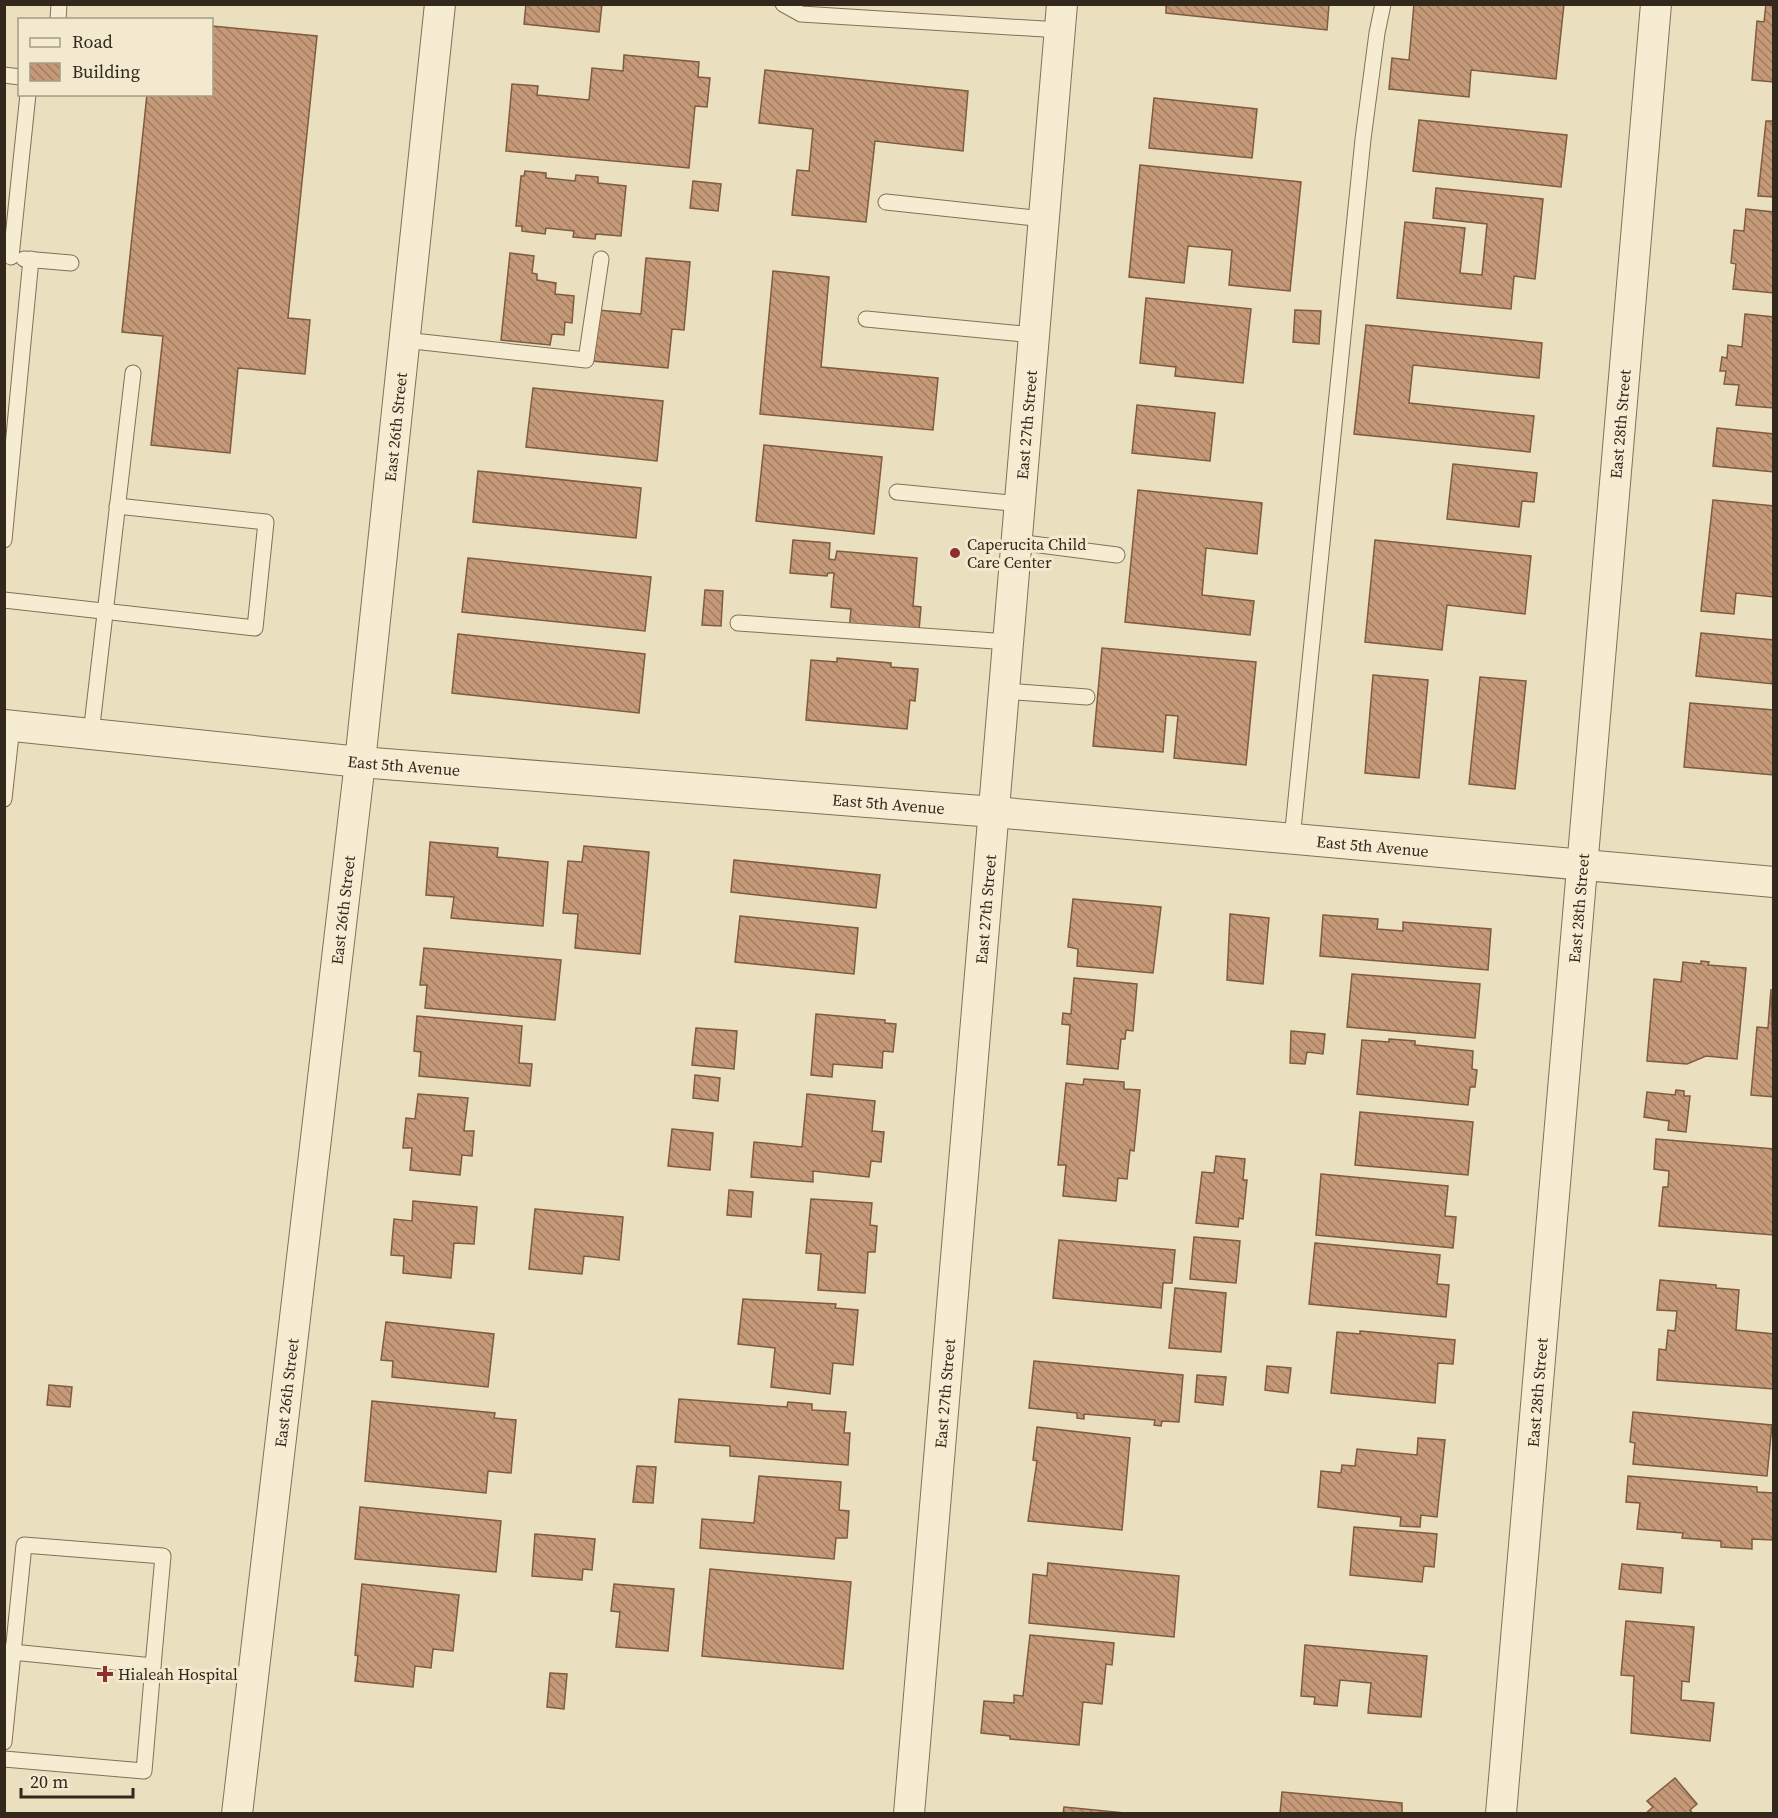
<svg xmlns="http://www.w3.org/2000/svg" width="1778" height="1818" font-family="'Source Serif 4',serif">
  <style>
    .building { fill: url(#building-back-hatch); stroke: #7f5b40; stroke-width: 1.5 }
    .lines { fill: none; stroke-linecap: round; stroke-linejoin: round }
    .service-casing { stroke: #827059; stroke-width: 17 }
    .minor-casing { stroke: #827059; stroke-width: 32 }
    .service { stroke: #f6ecd2; stroke-width: 15 }
    .minor { stroke: #f6ecd2; stroke-width: 30 }
    .poi-dot { fill: #8d2f2d; stroke: #f2e9ce; stroke-width: 2 }
    .labels { text-anchor: middle; dominant-baseline: central; stroke-width: 6; stroke-linejoin: round; paint-order: stroke }
    .street-label { font-size: 16px; fill: #32281c; stroke: #f2e9ce }
    .poi-label { font-size: 16px; fill: #32281c; stroke: #f2e9ce; text-anchor: start }
  </style>
  <defs>
    <pattern id="building-back-hatch" width="6" height="6" patternUnits="userSpaceOnUse" patternTransform="scale(1.5)"><rect width="6" height="6" fill="#c69a78"/><path d="M-1 5l2 2M0 0l6 6M5-1l2 2" fill="none" stroke="#a17e62"/></pattern>
  </defs>
  <rect width="100%" height="100%" fill="#eadfbf"/>
  <!-- building -->
  <g class="building">
    <polygon points="526,4 602,4 599,32 524,24"/>
    <polygon points="1166,4 1329,4 1327,30 1166,13"/>
    <polygon points="1414,4 1564,4 1556,79 1471,70 1469,97 1389,89 1392,58 1409,60"/>
    <polygon points="1766,4 1774,4 1774,82 1752,80 1757,21 1764,22"/>
    <polygon points="212,26 317,36 288,318 310,320 305,374 238,368 230,453 151,445 163,336 122,332 147,94 212,94"/>
    <polygon points="624,55 699,62 698,77 710,78 707,107 695,106 689,168 506,151 512,84 538,86 537,95 589,100 592,68 623,71"/>
    <polygon points="765,70 968,91 963,151 875,141 866,222 792,215 797,170 809,171 813,129 759,123"/>
    <polygon points="1154,98 1257,109 1252,158 1149,148"/>
    <polygon points="1419,120 1567,135 1561,187 1413,171"/>
    <polygon points="1766,121 1774,121 1774,197 1758,196"/>
    <polygon points="1140,165 1301,182 1290,291 1229,285 1232,250 1188,246 1184,283 1129,277"/>
    <polygon points="525,171 546,173 546,178 575,181 576,175 598,177 598,183 626,186 621,236 596,234 595,239 573,237 574,231 546,228 545,234 522,231 522,226 516,226 521,176 524,176"/>
    <polygon points="693,181 721,184 718,211 690,208"/>
    <polygon points="1436,188 1543,199 1535,279 1514,276 1511,309 1397,298 1405,222 1465,228 1460,273 1482,275 1487,224 1433,218"/>
    <polygon points="1746,209 1774,212 1774,293 1733,289 1736,264 1731,263 1734,230 1744,231"/>
    <polygon points="510,253 534,256 532,273 537,274 537,280 556,283 555,294 574,296 572,323 565,322 564,335 552,334 550,345 501,340"/>
    <polygon points="646,258 690,262 684,330 672,329 668,368 592,361 598,310 641,314"/>
    <polygon points="773,271 829,277 821,367 938,378 933,430 760,414"/>
    <polygon points="1146,298 1251,309 1243,383 1175,376 1176,367 1140,363"/>
    <polygon points="1295,310 1321,311 1319,344 1293,342"/>
    <polygon points="1745,314 1774,317 1774,408 1736,405 1739,385 1724,384 1726,371 1720,371 1722,357 1727,358 1728,345 1742,347"/>
    <polygon points="1366,325 1542,343 1539,378 1413,365 1409,403 1534,416 1530,452 1354,434"/>
    <polygon points="533,388 663,401 657,461 526,447"/>
    <polygon points="1137,405 1215,413 1210,461 1132,453"/>
    <polygon points="1717,428 1774,434 1774,472 1713,466"/>
    <polygon points="764,445 882,457 874,534 756,521"/>
    <polygon points="1453,464 1537,473 1534,502 1522,501 1519,527 1447,519"/>
    <polygon points="478,471 641,488 636,538 473,522"/>
    <polygon points="1138,490 1262,503 1257,554 1206,548 1202,595 1254,601 1250,635 1125,622"/>
    <polygon points="1713,500 1774,506 1774,597 1736,593 1734,614 1701,611"/>
    <polygon points="793,540 830,543 829,559 835,560 837,551 917,558 913,606 921,607 919,630 849,630 851,609 831,607 834,573 828,573 827,576 790,573"/>
    <polygon points="1375,540 1531,556 1525,614 1447,605 1442,650 1365,642"/>
    <polygon points="468,558 651,577 645,631 462,612"/>
    <polygon points="705,590 723,591 721,626 702,625"/>
    <polygon points="1701,633 1774,640 1774,684 1696,676"/>
    <polygon points="458,634 645,654 639,713 452,693"/>
    <polygon points="1102,648 1256,662 1246,765 1174,758 1178,716 1166,715 1163,752 1093,746"/>
    <polygon points="837,658 891,663 891,667 918,669 915,701 910,700 907,729 806,720 811,660 837,662"/>
    <polygon points="1373,675 1428,680 1419,778 1365,773"/>
    <polygon points="1480,677 1526,681 1515,789 1469,784"/>
    <polygon points="1690,703 1774,710 1774,775 1684,767"/>
    <polygon points="430,842 498,848 497,857 548,862 543,926 451,918 454,897 426,895"/>
    <polygon points="584,846 649,852 640,954 575,948 578,914 563,913 568,861 582,862"/>
    <polygon points="734,860 880,875 876,908 731,892"/>
    <polygon points="1073,899 1161,907 1153,973 1077,966 1078,949 1068,947"/>
    <polygon points="1230,914 1269,918 1263,984 1227,980"/>
    <polygon points="1323,915 1378,919 1377,929 1403,931 1403,922 1491,929 1488,970 1320,956"/>
    <polygon points="740,916 858,928 854,974 735,962"/>
    <polygon points="424,948 561,960 555,1020 425,1008 427,985 420,985"/>
    <polygon points="1701,961 1709,962 1708,965 1746,968 1737,1059 1706,1056 1687,1064 1647,1061 1654,979 1681,982 1683,962 1701,964"/>
    <polygon points="1352,974 1480,984 1475,1038 1347,1027"/>
    <polygon points="1074,978 1137,984 1133,1031 1126,1030 1125,1039 1121,1039 1118,1069 1067,1064 1070,1025 1062,1024 1063,1013 1071,1014"/>
    <polygon points="1771,989 1774,1097 1751,1095 1757,1027 1768,1028"/>
    <polygon points="816,1014 885,1020 885,1023 896,1024 893,1052 883,1051 882,1068 833,1064 832,1077 811,1075"/>
    <polygon points="417,1016 522,1026 519,1063 532,1064 530,1086 419,1076 421,1052 414,1051"/>
    <polygon points="696,1028 737,1031 734,1069 692,1065"/>
    <polygon points="1291,1031 1325,1034 1323,1054 1307,1052 1305,1064 1290,1063"/>
    <polygon points="1389,1039 1415,1041 1415,1045 1473,1051 1472,1069 1477,1070 1475,1087 1470,1087 1468,1105 1357,1094 1362,1040 1389,1042"/>
    <polygon points="695,1075 720,1078 718,1101 693,1098"/>
    <polygon points="1084,1079 1124,1082 1124,1089 1140,1090 1134,1151 1130,1150 1127,1179 1118,1178 1116,1201 1063,1196 1066,1165 1058,1165 1066,1083 1083,1085"/>
    <polygon points="1676,1090 1684,1091 1684,1096 1690,1096 1686,1132 1668,1130 1669,1121 1644,1117 1647,1092 1675,1095"/>
    <polygon points="418,1094 468,1098 464,1131 474,1131 472,1156 462,1155 460,1175 410,1170 412,1148 403,1148 406,1118 415,1119"/>
    <polygon points="807,1094 875,1101 872,1131 884,1132 881,1162 871,1161 869,1177 813,1171 813,1182 751,1177 754,1142 802,1147"/>
    <polygon points="1360,1112 1473,1122 1468,1175 1355,1165"/>
    <polygon points="672,1129 713,1133 710,1170 668,1166"/>
    <polygon points="1656,1139 1774,1149 1774,1235 1659,1226 1663,1187 1668,1187 1669,1171 1654,1169"/>
    <polygon points="1216,1156 1245,1159 1243,1180 1247,1180 1243,1219 1239,1218 1238,1227 1196,1223 1202,1172 1214,1173"/>
    <polygon points="1321,1174 1448,1186 1445,1216 1456,1217 1453,1248 1316,1235"/>
    <polygon points="729,1190 753,1192 751,1217 727,1215"/>
    <polygon points="811,1199 872,1203 870,1225 877,1226 875,1252 868,1252 865,1293 818,1290 821,1254 806,1253"/>
    <polygon points="413,1201 477,1207 474,1244 454,1243 451,1278 403,1273 404,1256 391,1255 394,1219 412,1221"/>
    <polygon points="535,1209 623,1217 619,1260 584,1256 582,1274 529,1269"/>
    <polygon points="1194,1237 1240,1241 1236,1283 1190,1279"/>
    <polygon points="1059,1240 1175,1250 1172,1283 1163,1283 1161,1308 1053,1298"/>
    <polygon points="1315,1243 1440,1255 1437,1284 1449,1285 1446,1317 1309,1304"/>
    <polygon points="1660,1280 1716,1285 1716,1288 1739,1290 1736,1330 1774,1334 1774,1389 1657,1380 1659,1349 1666,1350 1668,1330 1675,1331 1677,1311 1657,1310"/>
    <polygon points="1175,1288 1226,1293 1221,1352 1169,1348"/>
    <polygon points="743,1299 836,1304 835,1308 858,1310 853,1365 833,1363 830,1394 771,1387 775,1348 738,1344"/>
    <polygon points="386,1322 494,1334 488,1387 392,1377 393,1361 381,1360"/>
    <polygon points="1360,1331 1455,1340 1453,1364 1438,1363 1435,1403 1331,1393 1337,1332 1360,1334"/>
    <polygon points="1034,1361 1183,1375 1179,1422 1162,1421 1161,1426 1154,1425 1155,1420 1084,1414 1084,1419 1077,1418 1077,1413 1029,1408"/>
    <polygon points="1267,1366 1291,1368 1288,1393 1265,1390"/>
    <polygon points="1197,1375 1226,1377 1223,1405 1195,1402"/>
    <polygon points="49,1385 72,1387 70,1407 47,1405"/>
    <polygon points="679,1399 787,1407 788,1402 812,1404 812,1410 846,1412 844,1433 850,1433 848,1465 730,1456 730,1446 675,1442"/>
    <polygon points="372,1401 495,1413 494,1418 516,1420 511,1473 488,1471 486,1493 365,1481"/>
    <polygon points="1633,1412 1772,1425 1767,1476 1633,1464 1635,1443 1630,1442"/>
    <polygon points="1037,1427 1130,1438 1122,1530 1028,1521 1037,1461 1033,1460"/>
    <polygon points="1418,1438 1445,1440 1437,1517 1421,1515 1420,1527 1400,1526 1401,1517 1318,1507 1321,1471 1341,1473 1342,1465 1355,1466 1357,1449 1417,1455"/>
    <polygon points="637,1466 656,1467 653,1503 633,1502"/>
    <polygon points="759,1476 841,1482 839,1510 849,1511 847,1538 836,1538 834,1559 700,1548 702,1519 754,1523"/>
    <polygon points="1628,1476 1757,1487 1757,1492 1774,1493 1773,1540 1752,1539 1752,1549 1721,1547 1721,1541 1682,1538 1683,1533 1637,1529 1640,1503 1626,1502"/>
    <polygon points="360,1507 501,1521 496,1572 355,1559"/>
    <polygon points="1354,1527 1437,1534 1434,1567 1424,1566 1422,1582 1350,1575"/>
    <polygon points="535,1534 595,1539 592,1570 583,1569 582,1580 532,1576"/>
    <polygon points="1048,1563 1179,1576 1174,1637 1029,1623 1033,1574 1047,1576"/>
    <polygon points="1622,1564 1663,1568 1661,1593 1619,1589"/>
    <polygon points="710,1569 851,1582 843,1669 702,1656"/>
    <polygon points="362,1584 459,1595 453,1651 433,1649 431,1668 415,1666 413,1687 355,1681 358,1656 355,1655"/>
    <polygon points="614,1584 674,1589 668,1651 616,1647 620,1612 611,1611"/>
    <polygon points="1626,1621 1694,1627 1689,1682 1682,1681 1681,1700 1714,1703 1710,1741 1631,1733 1634,1676 1621,1675"/>
    <polygon points="1030,1635 1114,1643 1112,1665 1106,1664 1102,1704 1083,1702 1079,1745 1010,1739 1010,1736 981,1733 984,1701 1014,1703 1014,1695 1023,1696"/>
    <polygon points="1305,1645 1427,1656 1421,1717 1368,1713 1371,1683 1340,1680 1337,1706 1314,1704 1315,1697 1301,1696"/>
    <polygon points="550,1673 567,1674 564,1709 547,1707"/>
    <polygon points="1675,1778 1697,1804 1690,1810 1693,1814 1645,1814 1653,1807 1647,1801"/>
    <polygon points="1282,1792 1402,1803 1402,1814 1280,1814"/>
    <polygon points="1064,1807 1126,1813 1125,1814 1063,1814"/>
  </g>
  <g class="lines">
    <!-- service casing -->
    <g class="service-casing">
      <g id="service">
        <polyline points="783,4 801,14 1060,30"/>
        <polyline points="58,20 59,4"/>
        <polyline points="4,75 20,77"/>
        <polyline points="886,202 1044,219"/>
        <polyline points="11,257 28,94"/>
        <polyline points="24,259 71,263"/>
        <polyline points="866,319 1034,335"/>
        <polyline points="404,340 586,360 601,259"/>
        <polyline points="897,492 1021,504"/>
        <polyline points="4,540 31,259"/>
        <polyline points="1017,542 1117,555"/>
        <polyline points="4,600 255,628 266,522 117,506"/>
        <polyline points="738,623 1009,642"/>
        <polyline points="1004,691 1087,697"/>
        <polyline points="91,734 133,373"/>
        <polyline points="4,799 12,726"/>
        <polyline points="1292,839 1363,139 1377,33 1383,4"/>
        <polyline points="4,1651 12,1652 153,1666 163,1556 24,1545 4,1742"/>
        <polyline points="4,1759 144,1771 153,1666"/>
      </g>
    </g>
    <!-- minor casing -->
    <g class="minor-casing">
      <g id="minor">
        <path id="s1" d="M4,725L360,762L994,812L1774,882"/>
        <path id="s2" d="M237,1814L360,762L440,4"/>
        <path id="s3" d="M909,1814L1062,4"/>
        <path id="s4" d="M1501,1814L1656,4"/>
      </g>
    </g>
    <!-- service -->
    <use href="#service" class="service"/>
    <!-- minor -->
    <use href="#minor" class="minor"/>
  </g>
  <!-- markers -->
  <g class="poi-dot">
    <circle cx="955" cy="553" r="6"/>
    <path d="M102 1665h6v6h6v6h-6v6h-6v-6h-6v-6h6z"/>
  </g>
  <g class="labels">
    <!-- street labels -->
    <g class="street-label">
      <text stroke="none"><textPath href="#s3" startOffset="1394">East 27th Street</textPath></text>
      <text stroke="none"><textPath href="#s4" startOffset="1395">East 28th Street</textPath></text>
      <text stroke="none"><textPath href="#s2" startOffset="1396">East 26th Street</textPath></text>
      <text stroke="none"><textPath href="#s1" startOffset="402">East 5th Avenue</textPath></text>
      <text stroke="none"><textPath href="#s1" startOffset="888">East 5th Avenue</textPath></text>
      <text stroke="none"><textPath href="#s1" startOffset="1374">East 5th Avenue</textPath></text>
      <text stroke="none"><textPath href="#s2" startOffset="910">East 26th Street</textPath></text>
      <text stroke="none"><textPath href="#s3" startOffset="908">East 27th Street</textPath></text>
      <text stroke="none"><textPath href="#s4" startOffset="909">East 28th Street</textPath></text>
      <text stroke="none"><textPath href="#s2" startOffset="424">East 26th Street</textPath></text>
      <text stroke="none"><textPath href="#s3" startOffset="422">East 27th Street</textPath></text>
      <text stroke="none"><textPath href="#s4" startOffset="423">East 28th Street</textPath></text>
    </g>
    <!-- poi labels -->
    <g class="poi-label">
      <text x="967" y="544">Caperucita Child<tspan x="967" dy="18">Care Center</tspan></text>
      <text x="118" y="1674">Hialeah Hospital</text>
    </g>
  </g>
  <!-- border -->
  <rect width="1778" height="1818" fill="none" stroke="#32281c" stroke-width="12"/>
  <!-- legend -->
  <rect x="18" y="18" width="195" height="78" fill="#f2e9ce" stroke="#a59c87" stroke-width="1.5"/>
  <rect x="30" y="38" width="30" height="9" fill="#f6ecd2" stroke="#a59c87" stroke-width="1.5"/>
  <text x="72" y="48" font-size="18" fill="#32281c">Road</text>
  <rect x="30" y="63" width="30" height="18" fill="url(#building-back-hatch)" stroke="#a59c87" stroke-width="1.5"/>
  <text x="72" y="78" font-size="18" fill="#32281c">Building</text>
  <!-- scale -->
  <path d="M21 1788v9h112v-9" fill="none" stroke="#32281c" stroke-width="3"/>
  <text x="30" y="1788" font-size="18" fill="#32281c" stroke="#f2e9ce" stroke-width="4.5" paint-order="stroke">20 m</text>
</svg>
